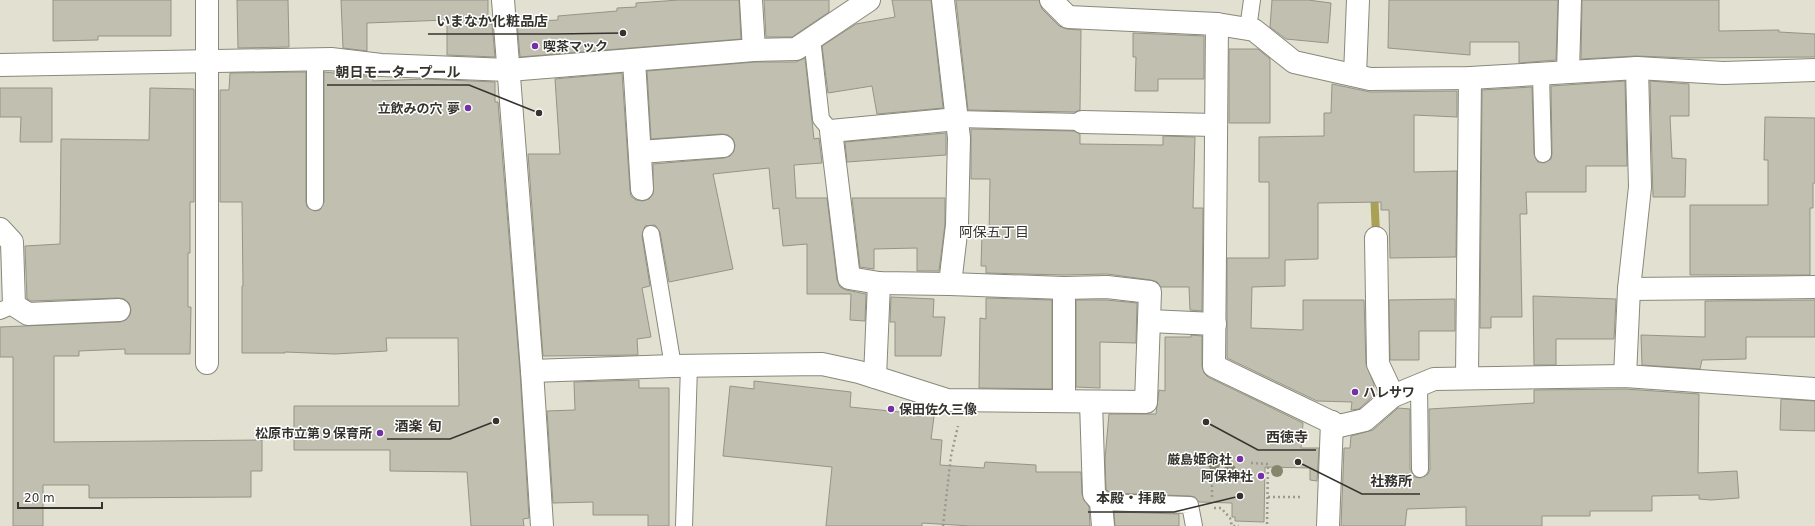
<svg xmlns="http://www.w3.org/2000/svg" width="1815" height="526" font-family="'DejaVu Sans','Noto Sans JP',sans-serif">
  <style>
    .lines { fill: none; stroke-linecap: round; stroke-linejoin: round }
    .stream { stroke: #a9a154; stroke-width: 8 }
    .building { fill: #c0bfb0; stroke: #959485 }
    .lane-casing { stroke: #89887a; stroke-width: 18 }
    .street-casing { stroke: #89887a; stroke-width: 24 }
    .path { stroke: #9a998e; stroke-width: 2.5; stroke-dasharray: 2 3; stroke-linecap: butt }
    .lane { stroke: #fff; stroke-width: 16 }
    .street { stroke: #fff; stroke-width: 22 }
    .tree { fill: #87856b }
    .poi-dot { fill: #7231a5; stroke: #fff; stroke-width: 1.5 }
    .labels { text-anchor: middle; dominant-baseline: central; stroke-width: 3; stroke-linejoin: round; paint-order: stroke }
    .poi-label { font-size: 13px; font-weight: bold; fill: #34332d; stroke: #fff; text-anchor: end }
    .neighbourhood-label { font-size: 14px; fill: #34332d; stroke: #fff }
    .leader { fill: none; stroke: #34332d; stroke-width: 1.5 }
    .callout-dot { fill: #34332d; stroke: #fff; stroke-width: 1.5 }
    .callout-label { font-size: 14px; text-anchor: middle; font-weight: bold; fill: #34332d; stroke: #fff; stroke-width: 3; stroke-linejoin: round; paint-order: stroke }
  </style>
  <rect width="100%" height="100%" fill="#e1e0d1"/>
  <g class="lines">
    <!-- stream -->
    <polyline class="stream" points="1374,191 1376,234"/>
  </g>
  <!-- building -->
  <g class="building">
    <polygon points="53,0 171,0 171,36 98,36 98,40 53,41"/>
    <polygon points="237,0 288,0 289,47 238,48"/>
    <polygon points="341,0 488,0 488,24 492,24 495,57 447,55 447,20 367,23 367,51 343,48"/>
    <polygon points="679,0 739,0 741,39 520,57 517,22 558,20 558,16 617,11 617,8 636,7 636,3"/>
    <polygon points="764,0 829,0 829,12 792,37 766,37"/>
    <polygon points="892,0 931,0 943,108 877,114 872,86 828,93 822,46 856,24 895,17"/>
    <polygon points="956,0 1039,0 1042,9 1059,26 1067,29 1081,30 1080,110 1075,112 968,110"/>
    <polygon points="1272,0 1308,0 1331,3 1328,43 1286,39 1270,27"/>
    <polygon points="1389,0 1558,0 1556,60 1519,63 1519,42 1470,42 1470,55 1388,48"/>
    <polygon points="1582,0 1719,0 1719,31 1779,30 1779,32 1815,34 1815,57 1689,58 1636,56 1581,59"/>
    <polygon points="1133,33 1204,36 1204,79 1158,79 1158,91 1135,91 1136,57 1133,57"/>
    <polygon points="1229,49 1258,49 1270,59 1270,123 1229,123"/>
    <polygon points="805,58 814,139 819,138 822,163 794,165 796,198 827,198 837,280 840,287 846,290 866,294 865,321 850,320 851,294 807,294 807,244 783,246 779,208 773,209 769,168 713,174 733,269 669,282 660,232 655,225 645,226 642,236 650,286 642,288 651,337 637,339 638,355 543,356 528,154 560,154 555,79 622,73 630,190 631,196 636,200 643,201 649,199 653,194 653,164 724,158 730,156 734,151 735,145 733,139 728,135 722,134 651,139 647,71 755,62 796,62"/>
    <polygon points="306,72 306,202 307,207 315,211 320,210 324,202 324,72 373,77 373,81 425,79 495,82 495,102 498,102 520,372 529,518 523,519 524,526 471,526 467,472 390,471 390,450 294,450 294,406 459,406 458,338 386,338 387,351 335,354 285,352 285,353 242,353 242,286 243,286 242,202 220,202 220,90 229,90 230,73"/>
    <polygon points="1625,81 1627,166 1586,166 1586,192 1526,192 1527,214 1520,214 1522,317 1491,317 1491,328 1480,328 1482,90 1532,87 1534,154 1538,162 1544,163 1551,159 1552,154 1551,86"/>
    <polygon points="1650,81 1689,84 1689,116 1670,116 1672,158 1686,159 1685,197 1653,197"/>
    <polygon points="1332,84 1370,92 1457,91 1457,117 1414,115 1414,172 1457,171 1456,257 1390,258 1389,210 1381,210 1381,202 1318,203 1318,259 1285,260 1285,286 1252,287 1251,328 1303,330 1303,300 1364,300 1366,364 1374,384 1373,396 1359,409 1351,410 1352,402 1317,401 1227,358 1227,258 1269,258 1269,182 1259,182 1259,137 1324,136 1324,113 1331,113"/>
    <polygon points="0,88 52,88 52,142 20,142 21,117 0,117"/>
    <polygon points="150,88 194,89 194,202 190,202 190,253 188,253 188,307 191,307 190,354 125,354 125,349 79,351 79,356 54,356 54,442 262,440 262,471 251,471 251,497 89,498 89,485 43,485 43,526 13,526 13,357 0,357 0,327 120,322 126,320 130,315 131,310 129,303 124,299 118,298 31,301 27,299 25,246 60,244 61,139 149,140"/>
    <polygon points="1765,117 1815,118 1815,183 1813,183 1813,208 1810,208 1810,275 1690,275 1690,205 1768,205 1768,160 1764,160"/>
    <polygon points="971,129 1074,131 1080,134 1080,144 1163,145 1163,136 1195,137 1193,208 1203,208 1202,311 1190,310 1189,287 1161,287 1157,282 1151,280 1107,274 1064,275 986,273 986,266 981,266 982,234 989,234 990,179 971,179"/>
    <polygon points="946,133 946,155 847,162 845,142"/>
    <polygon points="852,198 945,198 945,224 939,271 917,271 917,248 874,249 874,269 860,267"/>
    <polygon points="1533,296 1616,299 1614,339 1556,339 1556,365 1534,365"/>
    <polygon points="891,297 934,299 933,317 945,317 941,356 895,356 895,322 890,322"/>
    <polygon points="986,298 1052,300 1052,389 979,388 980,318 986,319"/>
    <polygon points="1455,299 1455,331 1419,331 1419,360 1390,360 1389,300"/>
    <polygon points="1076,300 1106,300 1137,303 1136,343 1100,342 1100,388 1076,387"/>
    <polygon points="1815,300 1815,337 1746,337 1746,359 1702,360 1700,369 1642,365 1641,335 1705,337 1705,301"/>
    <polygon points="1191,335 1202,336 1202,366 1204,373 1208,377 1303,423 1301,448 1319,448 1317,481 1310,480 1310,468 1265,467 1264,522 1235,521 1235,517 1232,517 1232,503 1199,502 1195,497 1190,496 1110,493 1106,489 1105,459 1109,414 1156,414 1159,390 1165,391 1165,337 1191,337"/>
    <polygon points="639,380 639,388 669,388 669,526 648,526 648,515 593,515 593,502 553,503 547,411 575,410 574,382"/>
    <polygon points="754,381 851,392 850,407 910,413 912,402 935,409 931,439 942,440 940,465 984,468 985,462 1036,465 1036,472 1081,472 1082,494 1089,507 1090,526 971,526 922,523 922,526 826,526 832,467 723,456 730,386 754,389"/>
    <polygon points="1625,389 1699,394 1698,473 1737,471 1739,498 1711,500 1699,499 1699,495 1652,496 1652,511 1590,511 1590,516 1542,516 1542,526 1466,526 1466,507 1407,509 1405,526 1341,526 1344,448 1350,448 1351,436 1373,430 1398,408 1410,409 1410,469 1415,477 1420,478 1428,474 1430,469 1429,409 1534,403 1534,390"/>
    <polygon points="1781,399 1815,401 1815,431 1780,430"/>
    <polygon points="1114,512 1179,514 1179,526 1115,526"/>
  </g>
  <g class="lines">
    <!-- lane casing -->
    <g class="lane-casing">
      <g id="lane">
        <polyline points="1248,29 1252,0"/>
        <polyline points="812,38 821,119 831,131"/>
        <polyline points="315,60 315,202"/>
        <polyline points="1541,74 1543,154"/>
        <polyline points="957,119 1082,122"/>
        <polyline points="651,234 673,366"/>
        <polyline points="0,311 14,305"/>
        <polyline points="1419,385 1420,469"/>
        <polyline points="1101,502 1190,505 1194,526"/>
        <polyline points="684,526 689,366"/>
      </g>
    </g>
    <!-- street casing -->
    <g class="street-casing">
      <g id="street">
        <polyline points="207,0 207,363"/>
        <polyline points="503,0 532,371 542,526"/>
        <polyline points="751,0 754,50"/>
        <polyline points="1051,0 1068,17 1217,24 1254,30 1294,62 1370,79 1470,78 1637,68 1723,73 1815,70"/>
        <polyline points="1217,24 1214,366 1339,426 1365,420 1393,396 1434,379 1625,376 1815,389"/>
        <polyline points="634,61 642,189"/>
        <polyline points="0,65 331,59 381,65 509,70 754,50 796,49 869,0"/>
        <polyline points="1568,72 1570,0"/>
        <polyline points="1355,75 1358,0"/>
        <polyline points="1082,122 1215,125"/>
        <polyline points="640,152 723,146"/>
        <polyline points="0,229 12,242 14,305 28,314 119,310"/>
        <polyline points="1376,238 1378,364 1393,396"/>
        <polyline points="950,284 879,283 849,278 831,131 957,119"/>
        <polyline points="1629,289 1815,287"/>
        <polyline points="1149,321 1215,324"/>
        <polyline points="532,371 673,366 822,364 859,372 947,400 1146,402 1150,292 1107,287 1064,288 950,284 957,225 959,138 943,0"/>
        <polyline points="1625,376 1629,289 1640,187 1637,68"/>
        <polyline points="875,377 879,283"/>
        <polyline points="1467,378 1470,78"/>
        <polyline points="1064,401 1064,288"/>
        <polyline points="1091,402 1094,494 1101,502 1103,526"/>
        <polyline points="1328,526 1332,422"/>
      </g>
    </g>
    <!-- path -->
    <g class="path">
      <polyline points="1251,463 1268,464 1267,526"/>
      <polyline points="1212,497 1212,486 1224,474 1235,472"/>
      <polyline points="1268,497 1303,497"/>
      <polyline points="1214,508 1221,508 1230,518 1232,526 1239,526"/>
      <polyline points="943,526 951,456 958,426"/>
    </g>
    <!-- lane -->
    <use href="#lane" class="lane"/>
    <!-- street -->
    <use href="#street" class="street"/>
  </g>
  <!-- trees -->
  <g class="tree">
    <circle cx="1214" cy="464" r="6"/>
    <circle cx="1230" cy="470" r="6"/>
    <circle cx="1277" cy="471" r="6"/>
  </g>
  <!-- markers -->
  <g class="poi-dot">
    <circle cx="535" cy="46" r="4"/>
    <circle cx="468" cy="108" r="4"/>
    <circle cx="1355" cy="392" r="4"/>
    <circle cx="891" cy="409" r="4"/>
    <circle cx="380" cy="433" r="4"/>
    <circle cx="1240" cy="459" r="4"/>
    <circle cx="1261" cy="476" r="4"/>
  </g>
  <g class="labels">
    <!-- poi labels -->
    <g class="poi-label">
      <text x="543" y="46" text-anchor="start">喫茶マック</text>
      <text x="460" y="108">立飲みの穴 夢</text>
      <text x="1363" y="392" text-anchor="start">ハレサワ</text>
      <text x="899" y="409" text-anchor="start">保田佐久三像</text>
      <text x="372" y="433">松原市立第９保育所</text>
      <text x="1232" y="459">厳島姫命社</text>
      <text x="1253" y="476">阿保神社</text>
    </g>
    <!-- neighbourhood labels -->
    <g class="neighbourhood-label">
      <text x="994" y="232">阿保五丁目</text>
    </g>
  </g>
  <!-- callouts -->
  <path class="leader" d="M623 33L556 34H428M539 113L469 85H327M496 421L450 439H387M1206 422L1258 450H1316M1298 462L1362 494H1420M1240 496L1174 512H1088"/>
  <g class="callout-dot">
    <circle cx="623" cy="33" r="4"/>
    <circle cx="539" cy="113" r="4"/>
    <circle cx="496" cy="421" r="4"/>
    <circle cx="1206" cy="422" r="4"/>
    <circle cx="1298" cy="462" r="4"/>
    <circle cx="1240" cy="496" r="4"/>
  </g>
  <g class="callout-label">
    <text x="492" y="26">いまなか化粧品店</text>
    <text x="398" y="77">朝日モータープール</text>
    <text x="418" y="431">酒楽 旬</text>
    <text x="1287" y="442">西徳寺</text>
    <text x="1391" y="486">社務所</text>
    <text x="1131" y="503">本殿・拝殿</text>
  </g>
  <!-- scale -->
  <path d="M18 502v6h84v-6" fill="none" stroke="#34332d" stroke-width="2"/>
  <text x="24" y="502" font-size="12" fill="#34332d" stroke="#ffffff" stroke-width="3" paint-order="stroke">20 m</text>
</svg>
